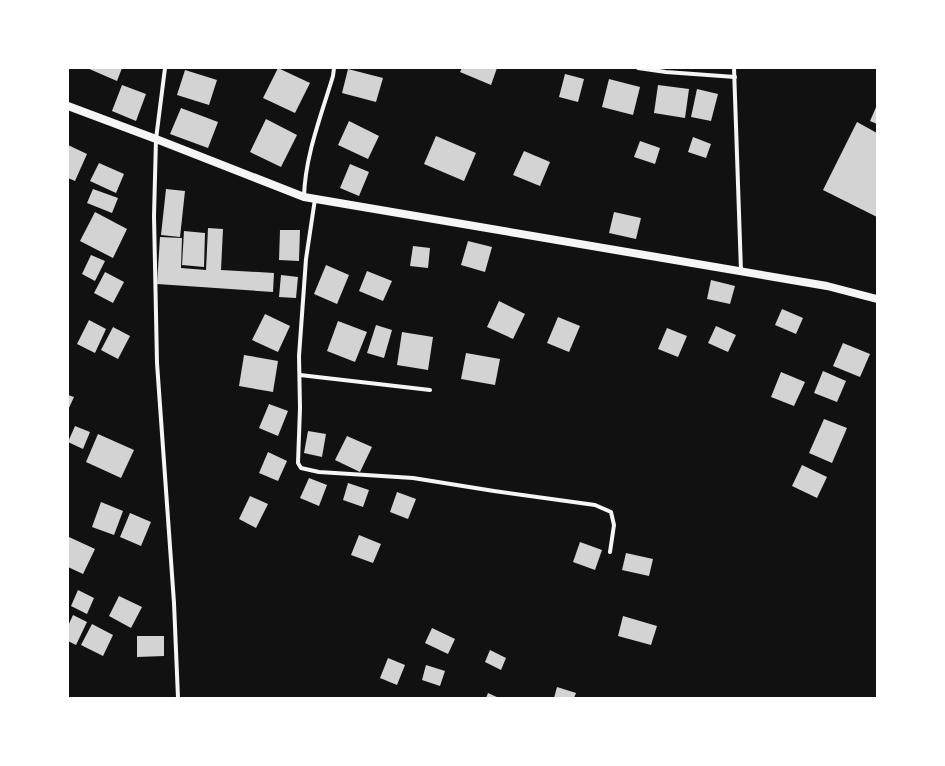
<svg xmlns="http://www.w3.org/2000/svg" width="945" height="766" font-family="Helvetica,sans-serif">
  <style>
    .building { fill: #d3d3d3 }
    .lines { fill: none; stroke-linecap: round; stroke-linejoin: round }
    .minor { stroke: #f5f5f5; stroke-width: 4 }
    .secondary { stroke: #f5f5f5; stroke-width: 8 }
  </style>
  <rect width="100%" height="100%" fill="#111"/>
  <!-- building -->
  <g class="building">
    <polygon points="87,68 122,68 117,81"/>
    <polygon points="278,68 310,83 295,113 263,98"/>
    <polygon points="462,68 497,68 491,85 460,72"/>
    <polygon points="348,69 383,78 376,102 342,93"/>
    <polygon points="185,70 217,80 209,105 177,95"/>
    <polygon points="565,74 584,79 578,102 559,97"/>
    <polygon points="609,79 640,87 633,115 602,107"/>
    <polygon points="122,85 146,94 136,121 112,111"/>
    <polygon points="658,85 689,89 685,118 654,113"/>
    <polygon points="697,89 718,94 711,121 691,117"/>
    <polygon points="877,105 877,124 870,121"/>
    <polygon points="181,108 218,122 208,148 170,134"/>
    <polygon points="266,119 297,135 281,167 250,152"/>
    <polygon points="349,121 379,136 368,159 338,145"/>
    <polygon points="857,122 877,133 877,217 823,190"/>
    <polygon points="436,136 476,153 464,181 424,164"/>
    <polygon points="693,137 711,144 706,158 688,152"/>
    <polygon points="640,141 660,148 655,164 634,157"/>
    <polygon points="68,145 87,154 75,181 68,178"/>
    <polygon points="524,151 550,162 540,186 513,175"/>
    <polygon points="99,163 124,174 116,193 90,181"/>
    <polygon points="350,164 369,172 359,196 340,188"/>
    <polygon points="93,189 118,198 112,213 87,203"/>
    <polygon points="166,189 185,191 180,237 161,235"/>
    <polygon points="95,212 127,229 113,258 80,241"/>
    <polygon points="614,212 641,218 636,239 609,233"/>
    <polygon points="208,228 223,229 221,270 274,273 273,292 157,284 160,237 182,238 181,268 206,270"/>
    <polygon points="280,230 300,230 299,261 279,260"/>
    <polygon points="184,231 205,233 204,267 182,265"/>
    <polygon points="468,241 492,247 485,272 461,265"/>
    <polygon points="413,246 430,248 428,268 410,266"/>
    <polygon points="91,255 105,261 95,281 82,274"/>
    <polygon points="326,265 349,275 337,304 314,294"/>
    <polygon points="367,271 392,281 383,301 359,291"/>
    <polygon points="105,272 124,282 113,303 94,293"/>
    <polygon points="281,275 298,277 296,298 279,297"/>
    <polygon points="711,280 735,286 730,304 707,299"/>
    <polygon points="499,301 525,314 513,339 487,327"/>
    <polygon points="782,309 803,318 796,334 775,325"/>
    <polygon points="265,314 290,326 278,352 252,340"/>
    <polygon points="558,317 580,326 569,352 547,343"/>
    <polygon points="89,320 106,329 95,353 77,344"/>
    <polygon points="338,321 367,332 355,362 327,351"/>
    <polygon points="376,325 392,330 384,358 367,353"/>
    <polygon points="716,326 736,335 728,352 708,343"/>
    <polygon points="113,327 130,336 118,359 101,350"/>
    <polygon points="667,328 687,336 678,357 658,349"/>
    <polygon points="402,332 433,337 428,370 397,365"/>
    <polygon points="843,343 870,354 860,377 833,366"/>
    <polygon points="466,353 500,359 495,385 461,379"/>
    <polygon points="244,355 278,361 273,392 239,386"/>
    <polygon points="823,371 846,381 837,402 814,393"/>
    <polygon points="781,372 805,382 794,406 771,397"/>
    <polygon points="68,395 74,397 68,410"/>
    <polygon points="269,404 288,411 278,436 259,428"/>
    <polygon points="824,419 847,428 832,463 809,453"/>
    <polygon points="75,426 90,432 83,449 68,442"/>
    <polygon points="308,431 326,434 322,457 304,453"/>
    <polygon points="98,434 134,450 121,478 86,462"/>
    <polygon points="347,436 372,447 360,472 335,460"/>
    <polygon points="268,452 287,461 278,481 259,473"/>
    <polygon points="802,465 827,477 817,498 792,486"/>
    <polygon points="309,478 327,485 319,506 300,498"/>
    <polygon points="348,483 369,490 363,507 343,500"/>
    <polygon points="397,492 416,499 408,519 390,512"/>
    <polygon points="250,496 268,504 256,528 239,519"/>
    <polygon points="101,502 123,511 114,535 92,527"/>
    <polygon points="130,513 151,522 141,546 120,537"/>
    <polygon points="359,535 381,544 373,563 351,555"/>
    <polygon points="69,537 95,549 83,574 68,567"/>
    <polygon points="580,542 602,550 595,570 573,562"/>
    <polygon points="626,553 653,559 649,576 622,570"/>
    <polygon points="78,590 94,598 87,614 71,606"/>
    <polygon points="119,596 142,607 131,628 109,616"/>
    <polygon points="73,615 87,622 76,645 68,641 68,626"/>
    <polygon points="623,616 657,626 651,645 618,636"/>
    <polygon points="92,624 113,635 103,656 81,645"/>
    <polygon points="432,628 455,639 448,654 425,643"/>
    <polygon points="137,636 164,636 164,656 137,657"/>
    <polygon points="490,650 506,658 501,670 485,662"/>
    <polygon points="388,658 405,665 397,685 380,678"/>
    <polygon points="426,665 445,671 440,686 422,680"/>
    <polygon points="557,687 576,693 574,698 554,698"/>
    <polygon points="488,693 499,698 486,698"/>
  </g>
  <g class="lines">
    <!-- minor -->
    <g class="minor">
      <polyline points="165,68 156,139 154,216 157,363 174,603 178,698"/>
      <polyline points="638,68 666,72 735,77"/>
      <polyline points="734,68 741,271"/>
      <path d="M304,197C305,156 321,116 333,76L334,68"/>
      <polyline points="315,199 306,259 299,356 300,408 298,463 301,468 319,472 413,478 494,491 595,505 611,512 614,525 610,552"/>
      <polyline points="300,375 430,390"/>
    </g>
    <!-- secondary -->
    <polyline class="secondary" points="68,106 156,139 304,197 827,286 877,299"/>
  </g>
  <!-- border -->
  <rect width="945" height="766" fill="none" stroke="#ffffff" stroke-width="138"/>
</svg>
